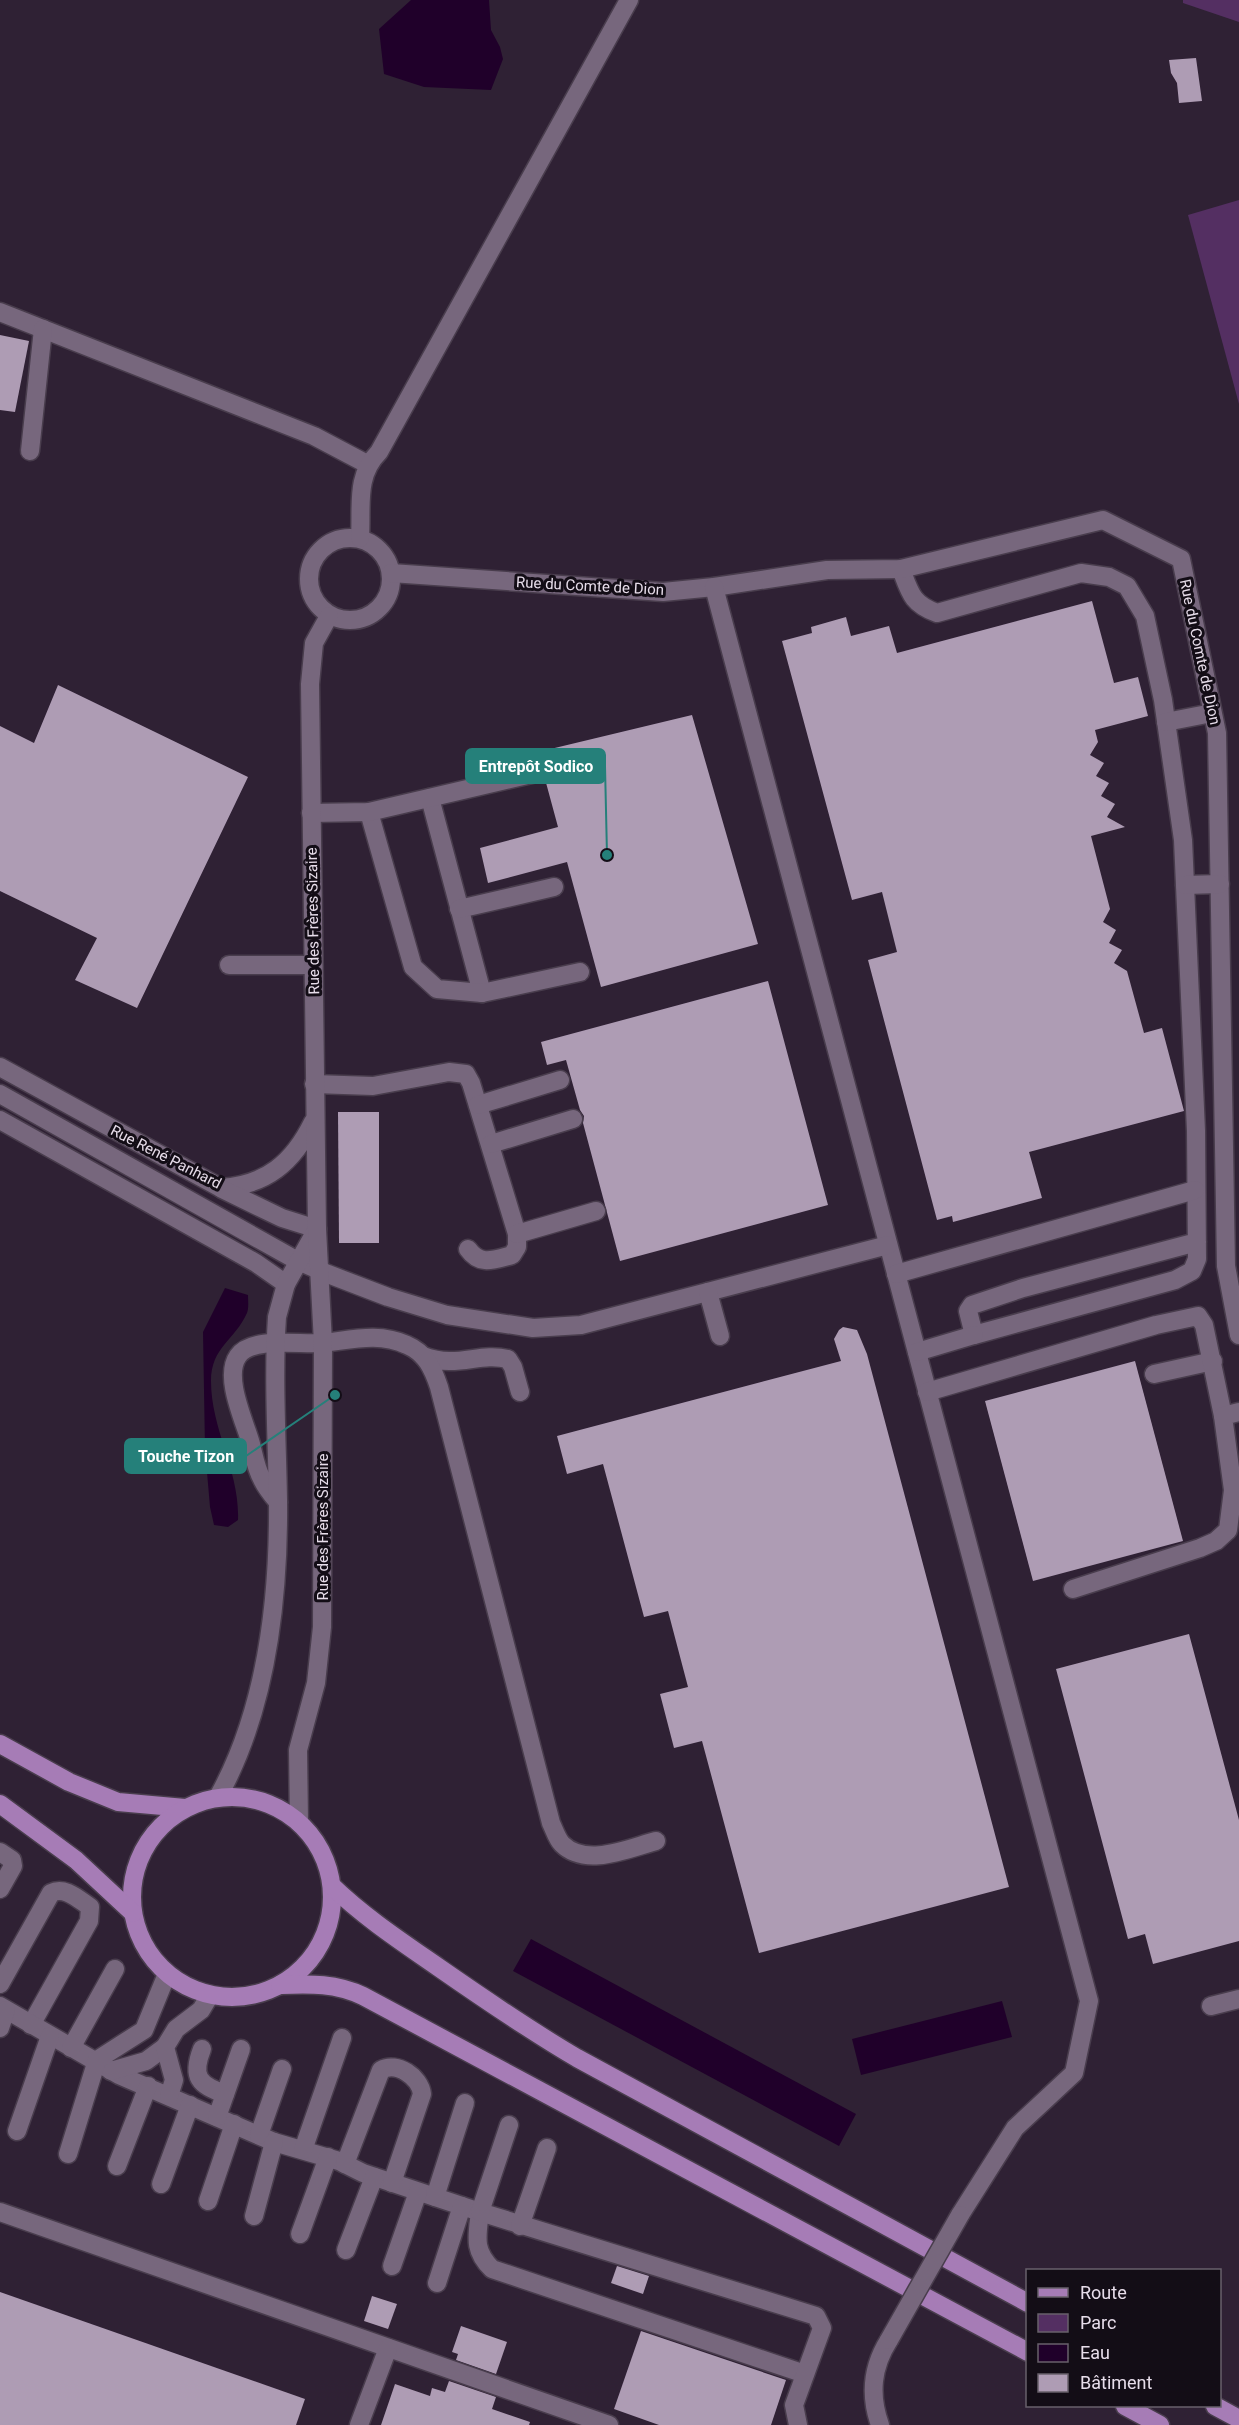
<svg xmlns="http://www.w3.org/2000/svg" width="1239" height="2425" font-family="Roboto,sans-serif">
  <style>
    .green { fill: #542f62 }
    .water { fill: #20002a }
    .building { fill: #ae9cb4 }
    .lines { fill: none; stroke-linecap: round; stroke-linejoin: round }
    .minor-casing { stroke: #493d4d; stroke-width: 21 }
    .major-casing { stroke: #493d4d; stroke-width: 21 }
    .minor { stroke: #77677d; stroke-width: 18 }
    .major { stroke: #a67cb6; stroke-width: 18 }
    .minor-bridge-casing { stroke: #493d4d; stroke-width: 21; stroke-linecap: butt }
    .minor-bridge { stroke: #77677d; stroke-width: 18 }
    .labels { text-anchor: middle; dominant-baseline: central; stroke-width: 6; stroke-linejoin: round; paint-order: stroke }
    .street-label { font-size: 15px; fill: #e7ddea; stroke: #130d16 }
    .leader { fill: none; stroke: #25807a; stroke-width: 2 }
    .callout-dot { fill: #25807a; stroke: #130d16; stroke-width: 2 }
    .callout { fill: #25807a; stroke: #25807a; stroke-width: 2 }
    .callout-label { font-size: 16px; text-anchor: middle; font-weight: bold; fill: #fff }
  </style>
  <rect width="100%" height="100%" fill="#2f2134"/>
  <!-- green -->
  <g class="green">
    <polygon points="1183,0 1239,0 1239,22 1183,3"/>
    <polygon points="1239,200 1239,404 1188,215"/>
  </g>
  <!-- water -->
  <g class="water">
    <polygon points="411,0 489,0 491,30 500,47 503,59 491,90 424,87 384,74 379,29"/>
    <path d="M225,1288L248,1295C248,1300 249,1308 247,1313C235,1340 211,1347 211,1381C211,1430 240,1471 238,1520L228,1527L214,1525L210,1507L205,1449L203,1332Z"/>
    <polygon points="531,1939 856,2114 839,2146 513,1971"/>
    <polygon points="1002,2001 1012,2037 861,2075 852,2039"/>
  </g>
  <!-- building -->
  <g class="building">
    <polygon points="1196,58 1202,101 1179,103 1177,83 1171,73 1169,60"/>
    <polygon points="0,335 29,341 15,412 0,410"/>
    <polygon points="1092,601 1114,683 1138,677 1148,716 1095,730 1098,742 1090,755 1104,763 1096,776 1109,783 1101,796 1115,804 1107,817 1125,827 1091,836 1110,909 1103,922 1116,930 1109,943 1122,950 1114,963 1127,971 1144,1033 1162,1028 1184,1111 1029,1152 1042,1198 953,1222 952,1216 937,1220 868,960 897,952 882,892 852,900 782,641 812,633 811,627 846,617 851,636 889,626 897,653"/>
    <polygon points="58,685 248,777 137,1008 75,980 97,938 0,891 0,726 34,743"/>
    <polygon points="692,715 758,944 601,987 567,862 488,883 480,848 558,827 545,779 547,770 541,764 538,752"/>
    <polygon points="768,981 828,1205 620,1261 583,1123 584,1116 580,1110 566,1060 547,1065 541,1042"/>
    <polygon points="338,1112 379,1112 379,1243 339,1243"/>
    <polygon points="843,1327 857,1330 867,1354 1009,1887 759,1953 702,1741 674,1748 660,1694 688,1687 668,1611 644,1617 603,1464 567,1474 557,1436 841,1361 834,1339 839,1330"/>
    <polygon points="1135,1361 1183,1541 1033,1581 985,1401"/>
    <polygon points="1189,1634 1239,1820 1239,1941 1153,1964 1145,1934 1128,1939 1056,1669"/>
    <polygon points="617,2266 649,2276 643,2294 611,2283"/>
    <polygon points="0,2292 305,2399 296,2425 0,2425"/>
    <polygon points="372,2296 397,2304 388,2329 364,2321"/>
    <polygon points="461,2326 507,2342 496,2374 456,2360 458,2354 452,2352"/>
    <polygon points="641,2331 786,2380 771,2425 659,2425 614,2409"/>
    <polygon points="449,2381 496,2397 492,2409 530,2422 529,2425 381,2425 395,2384 430,2396 432,2388 445,2392"/>
  </g>
  <g class="lines">
    <!-- minor casing -->
    <g class="minor-casing">
      <g id="minor">
        <polyline points="0,312 314,436 367,464"/>
        <polyline points="30,451 43,329"/>
        <circle cx="350" cy="579" r="41"/>
        <path d="M360,538C362,506 355,476 379,452L629,0"/>
        <path d="M901,569C910,593 912,604 937,613L1081,573L1109,577L1127,586L1145,616L1163,700L1183,840L1185,885L1196,1131L1197,1259L1192,1271L1175,1280L974,1335L968,1311L972,1305L1023,1288L1197,1242"/>
        <polyline points="391,573 663,592 714,587 827,570 901,569 1103,520 1181,559 1217,733 1226,1266 1239,1335"/>
        <polyline points="714,587 1089,2001 1074,2073 1015,2128 960,2215"/>
        <polyline points="1166,722 1212,713"/>
        <polyline points="430,798 482,993"/>
        <polyline points="369,812 413,967 437,989 482,993 580,972"/>
        <polyline points="311,813 369,812 536,773"/>
        <polyline points="1185,885 1220,884"/>
        <polyline points="459,909 554,887"/>
        <polyline points="229,965 313,965"/>
        <path d="M0,1067L221,1188C266,1185 293,1163 313,1122"/>
        <path d="M314,1084L373,1086L449,1072L466,1074L471,1083L517,1234V1247L512,1255C493,1260 480,1266 468,1249"/>
        <polyline points="0,1094 296,1260 328,1274 388,1297 447,1315 533,1328 581,1325 888,1245"/>
        <polyline points="478,1105 560,1080"/>
        <polyline points="0,1120 256,1263 286,1284"/>
        <polyline points="491,1144 573,1119"/>
        <polyline points="222,1189 282,1218 317,1229"/>
        <polyline points="517,1234 596,1211"/>
        <polyline points="896,1274 1195,1190"/>
        <polyline points="708,1292 720,1336"/>
        <polyline points="917,1352 974,1335"/>
        <path d="M423,1356C458,1369 478,1352 508,1359L513,1367L520,1392"/>
        <polyline points="1154,1374 1213,1361"/>
        <polyline points="927,1392 1156,1325 1198,1316 1204,1325 1223,1416"/>
        <path d="M278,1502C272,1495 266,1488 262,1479C256,1469 254,1456 251,1444C245,1422 223,1377 238,1356C252,1336 300,1345 322,1343C351,1340 379,1332 407,1345C426,1353 433,1369 439,1387L551,1823C554,1829 557,1839 562,1844C586,1868 629,1848 656,1841"/>
        <polyline points="1073,1589 1200,1548 1216,1541 1228,1530 1233,1490 1223,1416 1239,1412"/>
        <path d="M218,1797C267,1709 279,1599 278,1500C277,1439 273,1377 277,1317L286,1284L317,1229"/>
        <polyline points="299,1822 298,1750 316,1683 322,1627 323,1343 317,1229 310,684 314,643 329,616"/>
        <polyline points="0,1852 12,1860 13,1866 0,1889"/>
        <path d="M0,1984L51,1893C65,1886 78,1899 90,1907L89,1921L31,2025"/>
        <path d="M0,2006L119,2075L274,2142L339,2161L363,2173L480,2212C477,2237 473,2250 492,2269L805,2374"/>
        <polyline points="1211,2006 1239,1999"/>
        <polyline points="0,2028 6,2010"/>
        <polyline points="71,2048 115,1969"/>
        <path d="M202,2049C191,2077 199,2085 225,2094"/>
        <polyline points="111,2071 146,2061 165,2047"/>
        <polyline points="169,2096 174,2080 165,2047 176,2029 201,2010 210,1995"/>
        <polyline points="217,2117 241,2049"/>
        <polyline points="509,2125 480,2212 816,2316 822,2328 794,2405 798,2425"/>
        <polyline points="17,2131 50,2036"/>
        <polyline points="259,2135 282,2069"/>
        <polyline points="303,2150 342,2038"/>
        <polyline points="68,2154 97,2060 144,2030 167,1974"/>
        <path d="M345,2164L381,2070C397,2061 420,2077 422,2094L392,2183"/>
        <polyline points="117,2166 148,2086"/>
        <polyline points="161,2184 190,2105"/>
        <polyline points="435,2197 465,2103"/>
        <polyline points="208,2201 234,2124"/>
        <polyline points="0,2212 609,2425"/>
        <polyline points="254,2216 274,2142"/>
        <polyline points="520,2226 547,2148"/>
        <polyline points="300,2234 328,2157"/>
        <polyline points="346,2250 374,2177"/>
        <polyline points="392,2266 418,2192"/>
        <polyline points="437,2283 462,2206"/>
        <polyline points="359,2425 388,2348"/>
        <path d="M880,2425C869,2394 872,2367 889,2340"/>
      </g>
    </g>
    <!-- major casing -->
    <g class="major-casing">
      <g id="major">
        <polyline points="0,1744 69,1782 118,1802 185,1808"/>
        <circle cx="232" cy="1897" r="100"/>
        <polyline points="0,1804 76,1860 133,1913"/>
        <path d="M332,1886C364,1917 402,1942 438,1967C484,1999 529,2030 577,2058L1028,2303"/>
        <path d="M280,1985C311,1984 335,1983 363,1996L1028,2352"/>
        <polyline points="1125,2406 1160,2425"/>
        <polyline points="1215,2406 1239,2419"/>
      </g>
    </g>
    <!-- minor -->
    <use href="#minor" class="minor"/>
    <!-- major -->
    <use href="#major" class="major"/>
    <!-- minor-bridge casing -->
    <g class="minor-bridge-casing">
      <polyline id="minor-bridge" points="889,2340 960,2215"/>
    </g>
    <!-- minor-bridge -->
    <use href="#minor-bridge" class="minor-bridge"/>
  </g>
  <g class="labels">
    <!-- street labels -->
    <g class="street-label">
      <text transform="translate(590 586) rotate(3)">Rue du Comte de Dion</text>
      <text transform="translate(1200 652) rotate(78)">Rue du Comte de Dion</text>
      <text transform="translate(313 921) rotate(-91)">Rue des Frères Sizaire</text>
      <text transform="translate(166 1157) rotate(27)">Rue René Panhard</text>
      <text transform="translate(323 1527) rotate(-90)">Rue des Frères Sizaire</text>
    </g>
  </g>
  <!-- callouts -->
  <path class="leader" d="M607 855L605 766M335 1395L246 1456"/>
  <g class="callout-dot">
    <circle cx="607" cy="855" r="6"/>
    <circle cx="335" cy="1395" r="6"/>
  </g>
  <g class="callout">
    <rect x="466" y="749" width="139" height="34" rx="6"/>
    <rect x="125" y="1439" width="121" height="34" rx="6"/>
  </g>
  <g class="callout-label">
    <text x="536" y="772">Entrepôt Sodico</text>
    <text x="186" y="1462">Touche Tizon</text>
  </g>
  <!-- legend -->
  <rect x="1026" y="2269" width="195" height="138" fill="#130d16" stroke="#68606b" stroke-width="1.5"/>
  <rect x="1038" y="2288" width="30" height="9" fill="#a67cb6" stroke="#68606b" stroke-width="1.5"/>
  <text x="1080" y="2299" font-size="18" fill="#e7ddea">Route</text>
  <rect x="1038" y="2314" width="30" height="18" fill="#542f62" stroke="#68606b" stroke-width="1.5"/>
  <text x="1080" y="2329" font-size="18" fill="#e7ddea">Parc</text>
  <rect x="1038" y="2344" width="30" height="18" fill="#20002a" stroke="#68606b" stroke-width="1.5"/>
  <text x="1080" y="2359" font-size="18" fill="#e7ddea">Eau</text>
  <rect x="1038" y="2374" width="30" height="18" fill="#ae9cb4" stroke="#68606b" stroke-width="1.5"/>
  <text x="1080" y="2389" font-size="18" fill="#e7ddea">Bâtiment</text>
</svg>
